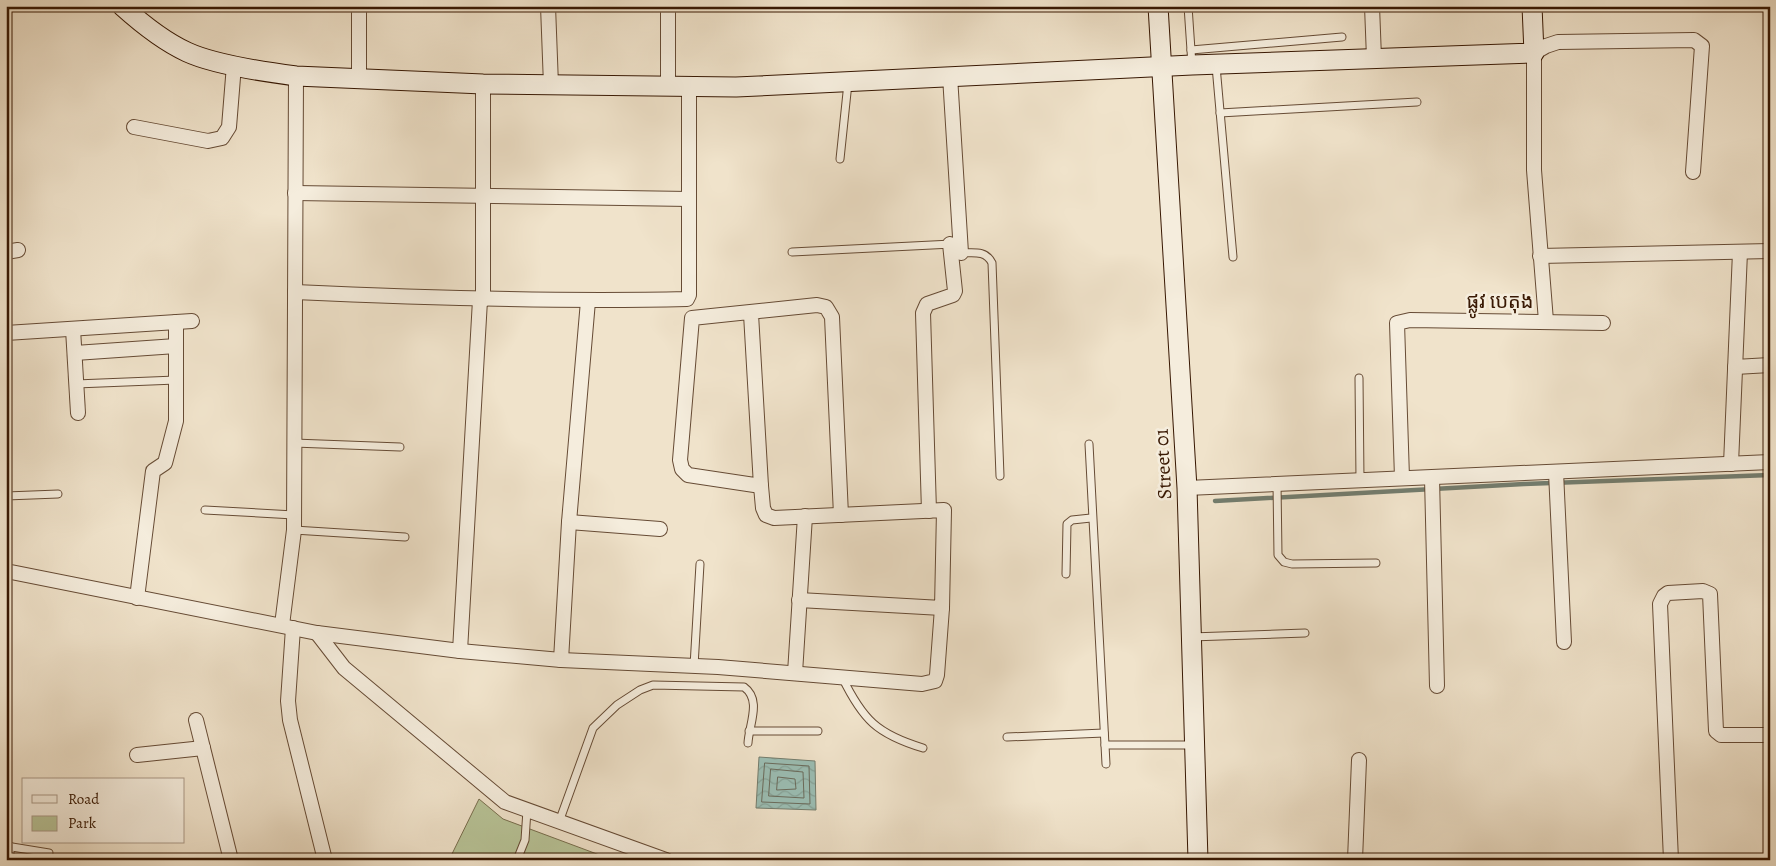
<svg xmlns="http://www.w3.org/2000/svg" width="1776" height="866" font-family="Alegreya,'Noto Sans Khmer',serif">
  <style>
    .green { fill: #b8c498; stroke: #786e4e }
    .water { fill: url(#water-waves); stroke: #737c6d }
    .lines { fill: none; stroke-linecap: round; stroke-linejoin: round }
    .shore { stroke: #6a6b5c; stroke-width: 1 }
    .stream { stroke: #737c6d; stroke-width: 4.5 }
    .lane-casing { stroke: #664b35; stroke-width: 9 }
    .street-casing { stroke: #664b35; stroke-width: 16 }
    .secondary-casing { stroke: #381803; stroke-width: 21 }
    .lane { stroke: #f5eddd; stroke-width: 7 }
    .street { stroke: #f5eddd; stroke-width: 14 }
    .secondary { stroke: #f5eddd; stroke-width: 19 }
    .labels { text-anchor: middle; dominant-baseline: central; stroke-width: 5; stroke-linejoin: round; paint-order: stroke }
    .street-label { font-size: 20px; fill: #381803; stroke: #f5eddd }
  </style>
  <defs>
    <pattern id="water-waves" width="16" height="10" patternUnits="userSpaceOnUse" patternTransform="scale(1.25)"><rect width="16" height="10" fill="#9bbeb4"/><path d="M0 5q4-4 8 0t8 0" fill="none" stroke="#86a399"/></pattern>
  </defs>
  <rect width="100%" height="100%" fill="#f0e3cb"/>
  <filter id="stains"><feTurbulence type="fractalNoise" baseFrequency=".004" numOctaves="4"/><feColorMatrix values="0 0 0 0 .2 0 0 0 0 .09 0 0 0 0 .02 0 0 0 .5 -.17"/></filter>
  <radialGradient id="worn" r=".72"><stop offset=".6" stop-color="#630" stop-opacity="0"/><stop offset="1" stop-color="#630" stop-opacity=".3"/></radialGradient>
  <!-- green -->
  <polygon class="green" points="479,799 503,819 605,857 603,860 449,860"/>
  <!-- water -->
  <polygon class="water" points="759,757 815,761 816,810 756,808"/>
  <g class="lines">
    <!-- shore -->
    <g class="shore">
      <polygon points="765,763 809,766 810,804 762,802"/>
      <polygon points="771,769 803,772 804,798 769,796"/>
      <polygon points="778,777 795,779 796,789 777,790"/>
    </g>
    <!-- stream -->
    <polyline class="stream" points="1215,501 1524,484 1770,475"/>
    <!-- lane casing -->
    <g class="lane-casing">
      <g id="lane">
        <polyline points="1188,6 1192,65"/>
        <polyline points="1191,50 1342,37"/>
        <polyline points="1216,66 1233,257"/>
        <polyline points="1220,113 1417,102"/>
        <polyline points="840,159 848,83"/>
        <polyline points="792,252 952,244"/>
        <path d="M961,253C973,253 986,250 992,263L1000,476"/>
        <polyline points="1359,378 1360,480"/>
        <polyline points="76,384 176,380"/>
        <polyline points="294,443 400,447"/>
        <polyline points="1089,444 1106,764"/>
        <polyline points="1277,484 1278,555 1284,562 1292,564 1376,563"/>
        <polyline points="6,496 58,494"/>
        <polyline points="205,510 294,515"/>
        <polyline points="294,530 405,537"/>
        <polyline points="1066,574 1067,524 1072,520 1091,518"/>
        <polyline points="1191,637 1305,633"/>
        <polyline points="694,666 700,564"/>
        <path d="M842,677C863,720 877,734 923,748"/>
        <polyline points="749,731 818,731"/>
        <polyline points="1007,737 1104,733"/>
        <polyline points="1105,745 1192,745"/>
        <path d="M559,822L593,728L617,705L640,690L653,685L744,687C762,700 749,724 748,743"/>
        <polyline points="6,846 49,853"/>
        <polyline points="10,860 10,846"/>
        <polyline points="421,860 428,859"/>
        <polyline points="517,860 525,840 527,810"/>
      </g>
    </g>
    <!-- street casing -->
    <g class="street-casing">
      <g id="street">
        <polyline points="548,6 551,85"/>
        <polyline points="1372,6 1374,58"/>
        <polyline points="950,76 961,253"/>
        <polyline points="359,78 359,6"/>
        <polyline points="668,87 668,6"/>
        <polyline points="134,127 208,141 222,138 229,127 234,65"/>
        <polyline points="295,193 689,199"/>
        <polyline points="6,252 18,250"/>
        <polyline points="1540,256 1770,251"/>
        <path d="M295,292C426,298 556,302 687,299L689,295V87"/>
        <polyline points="483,300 483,84"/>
        <polyline points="751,314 761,486 688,475 682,469 680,460 692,318 817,305 826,307 832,317 841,515"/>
        <polyline points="1546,321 1534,170 1534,53 1546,46 1558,42 1694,40 1702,46 1693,172"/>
        <polyline points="73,329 78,413"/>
        <polyline points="6,333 192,321"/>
        <polyline points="75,353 176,346"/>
        <polyline points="1735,367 1770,365"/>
        <polyline points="1731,464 1740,252"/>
        <polyline points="1556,472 1564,642"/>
        <polyline points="1402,478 1397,323 1410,320 1603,323"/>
        <polyline points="1432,478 1437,686"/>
        <polyline points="761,486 763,508 766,515 774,518 944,510 942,608 799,600"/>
        <polyline points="1187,488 1770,462"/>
        <polyline points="929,511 923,313 927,304 953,295 955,291 950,244"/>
        <polyline points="569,522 660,529"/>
        <polyline points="6,571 317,633 460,651 561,660 718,667 922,684 935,681 937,675 942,608"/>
        <polyline points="137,598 153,471 165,463 176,421 176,322"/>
        <polyline points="282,625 294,530 296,76"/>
        <polyline points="293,628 288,701 290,720 325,860"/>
        <polyline points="317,633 344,668 505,802 666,860"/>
        <polyline points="460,651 480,300"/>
        <polyline points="561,660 569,522 588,301"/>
        <polyline points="795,673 805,516"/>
        <polyline points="196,720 231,860"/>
        <polyline points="137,755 203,748"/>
        <polyline points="1355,860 1359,760"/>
        <polyline points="1671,860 1660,604 1664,596 1668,593 1703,591 1710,594 1716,731 1721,735 1770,735"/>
      </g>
    </g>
    <!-- secondary casing -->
    <g class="secondary-casing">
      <g id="secondary">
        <path d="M122,6C142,24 163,41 187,52C215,65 265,72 296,76L483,84L736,87L1192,65L1534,53L1532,6"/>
        <polyline points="1158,6 1187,488 1198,860"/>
      </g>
    </g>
    <!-- lane -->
    <use href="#lane" class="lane"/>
    <!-- street -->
    <use href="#street" class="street"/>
    <!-- secondary -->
    <use href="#secondary" class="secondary"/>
  </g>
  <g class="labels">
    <!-- street labels -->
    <g class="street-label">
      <text x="1500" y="301">ផ្លូវ បេតុង</text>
      <text transform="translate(1163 464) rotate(-93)">Street 01</text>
    </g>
  </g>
  <!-- margin -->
  <rect width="1776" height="866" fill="none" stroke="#f0e3cb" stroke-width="25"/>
  <rect x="8" y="8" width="1761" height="851" fill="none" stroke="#381803" stroke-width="2.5"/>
  <rect x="12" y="12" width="1751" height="841" fill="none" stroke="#381803"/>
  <!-- legend -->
  <rect x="22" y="778" width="162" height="65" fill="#f5eddd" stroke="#a99886"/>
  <rect x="32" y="795" width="25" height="8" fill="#f5eddd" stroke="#a99886"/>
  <text x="68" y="804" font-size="15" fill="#381803">Road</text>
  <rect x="32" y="816" width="25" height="15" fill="#b8c498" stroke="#a99886"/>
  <text x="68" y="828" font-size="15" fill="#381803">Park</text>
  <rect width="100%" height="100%" filter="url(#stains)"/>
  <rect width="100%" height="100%" fill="url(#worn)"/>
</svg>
